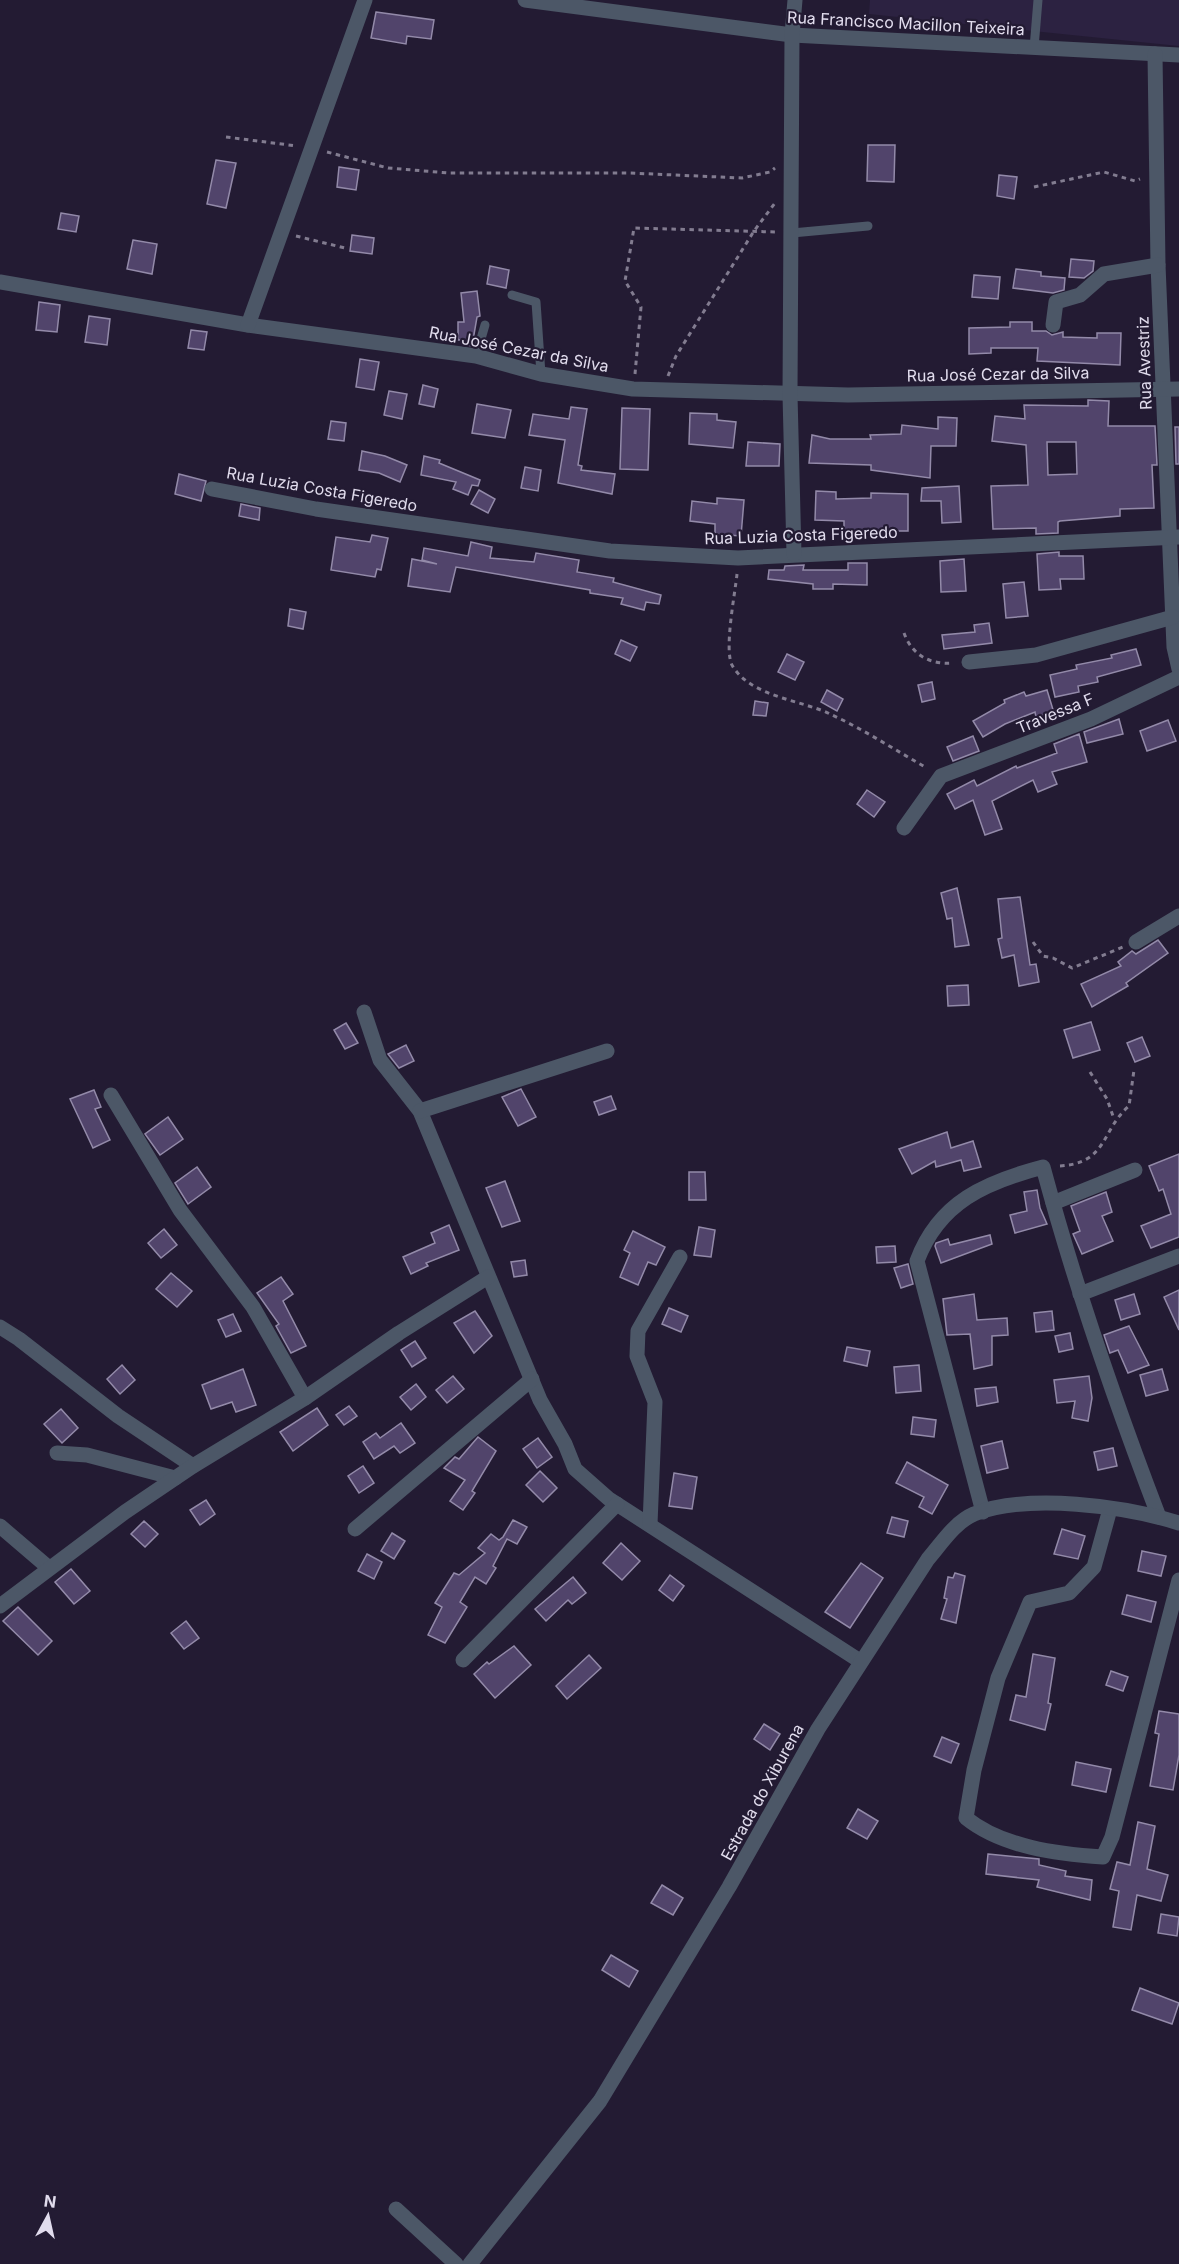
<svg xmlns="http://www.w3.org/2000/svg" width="1179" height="2264" font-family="Inter,sans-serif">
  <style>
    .built { fill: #2c2241 }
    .building { fill: #51446b; stroke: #938aa9; stroke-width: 1.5; fill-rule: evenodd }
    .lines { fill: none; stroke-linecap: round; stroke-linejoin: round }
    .path { stroke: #827c90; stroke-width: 3; stroke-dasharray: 4.5 4.5; stroke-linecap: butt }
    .service { stroke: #4c5767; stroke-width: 9 }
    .minor { stroke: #4c5767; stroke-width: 15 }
    .labels { text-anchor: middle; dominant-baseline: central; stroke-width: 4.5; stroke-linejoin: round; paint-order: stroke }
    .street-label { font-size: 16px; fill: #e1dced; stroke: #231b33 }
  </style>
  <rect width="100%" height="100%" fill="#231b33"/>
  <!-- built -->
  <polygon class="built" points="870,0 1179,0 1179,46 869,14"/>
  <!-- building -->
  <g class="building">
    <polygon points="376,12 434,20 431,39 407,36 406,44 371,38"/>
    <polygon points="868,145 895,145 894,182 867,181"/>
    <polygon points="216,160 236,163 226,208 207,204"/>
    <polygon points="339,167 359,170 356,190 337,187"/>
    <polygon points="999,175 1017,177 1014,199 997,196"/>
    <polygon points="61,213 79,216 76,232 58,229"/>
    <polygon points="352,235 374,238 372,254 350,251"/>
    <polygon points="133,240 157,244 152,274 127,269"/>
    <polygon points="1071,259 1094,261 1093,271 1084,278 1069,277"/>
    <polygon points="490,266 509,270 506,288 487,284"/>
    <polygon points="1016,269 1041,272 1041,276 1065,278 1064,290 1053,293 1013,288"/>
    <polygon points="974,275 1000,277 998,299 972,297"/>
    <polygon points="477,291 480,316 477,317 472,346 467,345 467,340 458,340 458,322 464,322 461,293"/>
    <polygon points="39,302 60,305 57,332 36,330"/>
    <polygon points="89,316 110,319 107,345 85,342"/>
    <polygon points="1010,322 1032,322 1032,331 1046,331 1052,335 1063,332 1063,337 1097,338 1097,333 1121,333 1120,365 1037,361 1038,348 991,348 991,353 969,354 969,328 1010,327"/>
    <polygon points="191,330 207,332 204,350 188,348"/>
    <polygon points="360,359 379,362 374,390 356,387"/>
    <polygon points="423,385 438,389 434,407 419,404"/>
    <polygon points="389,391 407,394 402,419 384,415"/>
    <path d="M1088,400L1109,401L1108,426H1155L1157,465H1152L1154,508L1120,509V516L1060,521L1058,522V533L1036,534V528L993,529L991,486L1028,485L1026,445L992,441L995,416L1025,419L1024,405L1088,406ZM1047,442H1076L1077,474L1048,475Z"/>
    <polygon points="477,404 511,410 505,438 472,433"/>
    <polygon points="571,407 587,409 578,465 582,466 581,470 615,474 612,494 558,483 565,440 529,435 533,414 569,419"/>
    <polygon points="622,408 650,409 648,470 620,469"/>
    <polygon points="690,413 717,414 717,420 736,422 733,448 689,444"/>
    <polygon points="938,417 957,418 956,446 931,446 930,478 871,470 871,465 809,463 812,435 830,439 871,439 870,435 901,434 902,425 938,429"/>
    <polygon points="331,421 346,423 344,441 328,439"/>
    <polygon points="1175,427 1179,427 1179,464 1176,464"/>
    <polygon points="748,442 780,444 779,466 746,466"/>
    <polygon points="362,451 385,456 407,465 400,482 379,473 359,470"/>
    <polygon points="424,456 440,460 439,463 480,480 478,486 472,485 468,495 453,489 456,482 421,475"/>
    <polygon points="525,467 541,470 538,491 521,488"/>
    <polygon points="179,474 206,481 201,501 175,494"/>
    <polygon points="959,486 961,522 942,523 941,501 921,501 922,488"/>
    <polygon points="479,490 495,499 488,513 471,504"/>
    <polygon points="816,491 836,492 836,499 871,498 871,493 908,494 908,531 844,531 844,521 815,520"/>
    <polygon points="717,498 744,500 741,536 715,534 715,524 690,521 692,501 717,504"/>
    <polygon points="241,504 260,508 259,520 239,516"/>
    <polygon points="372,535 388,538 381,570 377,569 375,577 331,570 336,537 370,542"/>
    <polygon points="471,542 492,547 490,558 534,562 536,553 579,560 577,572 614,578 613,582 661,595 659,604 646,602 644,610 621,604 623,598 590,593 590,590 456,567 450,592 408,586 412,559 437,564 422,560 424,548 468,556"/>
    <polygon points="1059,552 1059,556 1083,556 1084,579 1060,579 1061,589 1039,590 1037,554"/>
    <polygon points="964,559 966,591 941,592 940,561"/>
    <polygon points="848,563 867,563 867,585 833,584 833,589 813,589 813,584 768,579 769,570 784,570 785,566 804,565 803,570 848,570"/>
    <polygon points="1024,582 1028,616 1006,618 1003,584"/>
    <polygon points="290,609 306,612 303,629 288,626"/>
    <polygon points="989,623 992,643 944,649 942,635 975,632 974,625"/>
    <polygon points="621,640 637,647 630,661 615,654"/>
    <polygon points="1136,649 1141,665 1097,677 1098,682 1078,686 1079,692 1055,697 1050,675 1077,669 1076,665 1112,658 1111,655"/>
    <polygon points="787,654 804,662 795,680 778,672"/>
    <polygon points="932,682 935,699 922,702 918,685"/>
    <polygon points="827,690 843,699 837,711 821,702"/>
    <polygon points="1047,690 1054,713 1036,717 1035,712 1005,724 983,737 973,721 1005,703 1004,700 1024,692 1026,696"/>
    <polygon points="755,701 768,703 766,716 753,715"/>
    <polygon points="1119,719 1123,734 1087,743 1084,732"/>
    <polygon points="1168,720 1176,741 1147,751 1140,731"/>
    <polygon points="1079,734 1087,762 1052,772 1057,784 1038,792 1033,780 992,801 1002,829 985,835 973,800 955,809 947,794 974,780 977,786 1016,766 1017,768 1057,753 1054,744"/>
    <polygon points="973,736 979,751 953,761 947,747"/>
    <polygon points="867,790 885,802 874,817 857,804"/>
    <polygon points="957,888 969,945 955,947 952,918 947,919 941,893"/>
    <polygon points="1020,897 1030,965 1036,964 1039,982 1019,986 1014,955 1002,958 998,939 1002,938 998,899"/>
    <polygon points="1158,940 1168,953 1126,983 1128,986 1092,1007 1081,984 1121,966 1118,962 1132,951 1136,954"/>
    <polygon points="968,985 969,1005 948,1006 947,986"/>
    <polygon points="1091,1022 1100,1050 1073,1058 1064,1030"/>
    <polygon points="346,1023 358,1043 345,1049 334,1030"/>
    <polygon points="1142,1037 1150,1056 1135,1062 1127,1043"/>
    <polygon points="406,1045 414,1061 399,1068 388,1054"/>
    <polygon points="521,1089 536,1117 518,1126 502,1097"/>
    <polygon points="94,1090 101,1107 95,1109 110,1140 93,1148 70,1099"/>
    <polygon points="611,1096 616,1109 599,1115 594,1102"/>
    <polygon points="168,1117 183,1139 160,1155 145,1134"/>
    <polygon points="947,1132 951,1148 973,1141 981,1167 964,1171 961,1160 936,1167 935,1161 912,1174 899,1149"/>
    <polygon points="1179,1154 1179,1237 1151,1248 1141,1226 1171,1214 1163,1189 1159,1191 1149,1166"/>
    <polygon points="197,1167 211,1187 188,1204 175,1183"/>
    <polygon points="689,1172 705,1172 706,1200 689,1200"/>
    <polygon points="505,1181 520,1221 502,1227 486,1188"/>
    <polygon points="1037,1190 1040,1208 1047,1224 1015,1233 1010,1215 1027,1211 1024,1192"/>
    <polygon points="1106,1192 1112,1212 1102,1216 1113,1241 1082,1254 1073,1234 1080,1231 1071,1206"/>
    <polygon points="449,1225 459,1250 426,1263 428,1266 411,1274 403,1257 435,1243 431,1233"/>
    <polygon points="699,1227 715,1230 711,1257 694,1255"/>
    <polygon points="164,1229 177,1245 161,1258 148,1243"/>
    <polygon points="633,1231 665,1247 656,1265 648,1262 638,1285 620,1277 630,1253 624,1250"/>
    <polygon points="990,1235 992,1244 941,1263 935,1246 936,1243 948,1239 950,1245"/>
    <polygon points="895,1246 896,1262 877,1263 876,1247"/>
    <polygon points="525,1260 527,1275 514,1277 511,1262"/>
    <polygon points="908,1264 913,1284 901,1288 894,1268"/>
    <polygon points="171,1273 192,1291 177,1307 156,1289"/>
    <polygon points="281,1277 293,1294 283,1301 306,1346 291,1353 276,1326 279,1324 257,1293"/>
    <polygon points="1179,1290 1179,1330 1164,1297"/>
    <polygon points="974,1294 977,1320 1007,1318 1008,1335 992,1336 992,1365 974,1369 970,1334 947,1335 943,1299"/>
    <polygon points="1134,1294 1140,1314 1121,1320 1115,1300"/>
    <polygon points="669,1308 688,1316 681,1332 662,1324"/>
    <polygon points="475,1311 492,1336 474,1353 454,1323"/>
    <polygon points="1052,1311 1054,1330 1036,1332 1034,1313"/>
    <polygon points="233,1314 241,1331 226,1337 218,1320"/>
    <polygon points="1129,1326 1149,1365 1128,1373 1118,1350 1110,1353 1104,1335"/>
    <polygon points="1070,1333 1073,1349 1059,1352 1055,1336"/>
    <polygon points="415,1341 426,1358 412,1367 401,1350"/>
    <polygon points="847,1347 870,1351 867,1366 844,1361"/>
    <polygon points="122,1365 135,1380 120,1394 107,1379"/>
    <polygon points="919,1365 921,1391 896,1393 894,1367"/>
    <polygon points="243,1369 256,1405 236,1412 232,1402 211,1409 202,1385"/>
    <polygon points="1162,1369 1168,1390 1146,1396 1140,1375"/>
    <polygon points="453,1376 464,1389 447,1403 436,1390"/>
    <polygon points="1089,1376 1092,1398 1088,1421 1072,1418 1075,1401 1057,1403 1054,1380"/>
    <polygon points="416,1384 426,1397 411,1410 400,1397"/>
    <polygon points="996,1387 998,1402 977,1406 975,1389"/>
    <polygon points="349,1406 357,1416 344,1425 336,1415"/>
    <polygon points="317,1408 328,1425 293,1451 280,1432"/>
    <polygon points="61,1409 78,1428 62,1443 44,1424"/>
    <polygon points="913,1417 936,1420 934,1437 911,1434"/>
    <polygon points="401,1423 415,1443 400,1453 394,1446 374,1459 363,1442 376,1433 380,1438"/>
    <polygon points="478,1437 496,1451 472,1491 475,1493 463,1510 450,1501 465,1480 444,1468 455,1457 459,1459"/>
    <polygon points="538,1438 552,1457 537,1468 523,1449"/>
    <polygon points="1002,1441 1008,1468 987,1473 981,1446"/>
    <polygon points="1113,1448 1117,1466 1098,1470 1094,1452"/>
    <polygon points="907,1462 948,1485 932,1514 919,1507 924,1497 896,1483"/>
    <polygon points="363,1466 374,1483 359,1493 348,1476"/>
    <polygon points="540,1471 557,1488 543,1502 526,1485"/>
    <polygon points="674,1473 697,1477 692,1509 669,1506"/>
    <polygon points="206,1500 215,1514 200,1525 190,1510"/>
    <polygon points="892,1517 908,1521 904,1537 887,1533"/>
    <polygon points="513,1520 527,1527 517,1544 507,1539 493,1566 496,1568 486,1584 475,1577 460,1602 467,1607 445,1643 428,1635 442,1607 435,1603 454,1573 459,1575 485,1553 478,1548 491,1534 499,1540 503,1537"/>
    <polygon points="144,1521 158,1534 145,1547 131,1534"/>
    <polygon points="1062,1529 1085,1536 1078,1559 1054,1554"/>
    <polygon points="392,1533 405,1541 394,1559 381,1551"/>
    <polygon points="621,1543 640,1561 622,1580 603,1563"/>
    <polygon points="1142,1551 1166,1556 1161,1576 1138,1571"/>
    <polygon points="367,1554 382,1562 374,1579 358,1571"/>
    <polygon points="861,1563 883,1578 850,1628 825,1612"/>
    <polygon points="71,1569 90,1591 74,1604 55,1582"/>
    <polygon points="955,1573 965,1576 956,1623 941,1619 947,1599 944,1598 948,1577 953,1578"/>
    <polygon points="670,1575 684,1586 673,1601 659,1590"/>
    <polygon points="573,1577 586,1593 572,1604 568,1600 546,1621 535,1609"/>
    <polygon points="1127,1595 1156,1602 1151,1622 1122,1614"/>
    <polygon points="18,1607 52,1641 38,1655 3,1621"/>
    <polygon points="186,1621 199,1638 184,1649 171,1633"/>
    <polygon points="514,1646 531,1665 495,1698 474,1674 487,1662 489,1664"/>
    <polygon points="1033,1654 1055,1658 1048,1703 1051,1704 1045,1730 1010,1720 1016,1695 1026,1697"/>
    <polygon points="589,1655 601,1668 567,1699 556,1686"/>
    <polygon points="1111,1671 1128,1677 1123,1691 1106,1685"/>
    <polygon points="1159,1711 1179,1714 1179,1755 1173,1790 1150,1786 1159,1734 1155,1733"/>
    <polygon points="764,1724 780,1734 770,1750 754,1739"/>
    <polygon points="942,1737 959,1744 951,1763 934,1756"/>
    <polygon points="1076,1762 1111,1769 1106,1792 1072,1785"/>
    <polygon points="858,1809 878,1821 867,1839 847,1828"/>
    <polygon points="1138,1822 1155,1826 1147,1869 1168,1875 1161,1901 1137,1895 1131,1930 1113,1927 1119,1891 1110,1889 1117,1862 1130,1865"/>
    <polygon points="988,1854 1039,1859 1039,1865 1066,1871 1065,1876 1092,1880 1090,1900 1037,1887 1039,1880 986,1874"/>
    <polygon points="662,1885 683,1898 673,1915 651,1903"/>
    <polygon points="1161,1914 1179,1917 1177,1936 1158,1933"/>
    <polygon points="611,1955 638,1971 629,1987 602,1970"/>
    <polygon points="1140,1988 1179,2003 1172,2024 1132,2010"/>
  </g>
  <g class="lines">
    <!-- path -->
    <g class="path">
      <polyline points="226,137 297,146"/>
      <polyline points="327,152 388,168 449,173 629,173 742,178 770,172 775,168"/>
      <polyline points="1034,187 1104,172 1135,181 1140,179"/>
      <polyline points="296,236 345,248"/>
      <polyline points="635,374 641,307 625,281 634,228 775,232"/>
      <polyline points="668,376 676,356 754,231 775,203"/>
      <path d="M737,574C735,594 724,649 732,665C750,697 802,700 830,714C863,729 895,750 927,768"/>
      <path d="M904,633C912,655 930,665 953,663"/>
      <polyline points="1033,942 1043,956 1053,958 1072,968 1123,947"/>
      <polyline points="1090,1072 1107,1099 1114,1119"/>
      <path d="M1060,1166C1108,1163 1101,1130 1129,1106L1134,1070"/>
    </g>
    <!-- service -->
    <g class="service">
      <polyline points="1034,48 1038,0"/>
      <polyline points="792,233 868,226"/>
      <polyline points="512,295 536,302 541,374"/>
      <polyline points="476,356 485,325"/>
    </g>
    <!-- minor -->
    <g class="minor">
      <polyline points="525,0 792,35 1179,55"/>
      <polyline points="1155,54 1158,265 1174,647 1179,669"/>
      <polyline points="0,282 248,325 476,356 541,374 633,389 848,395 1179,389"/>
      <polyline points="248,325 365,0"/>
      <polyline points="1053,325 1056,302 1080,295 1104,274 1158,265"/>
      <polyline points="212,489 316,509 610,551 738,558 1179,537"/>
      <polyline points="794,554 790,395 792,35 795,0"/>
      <polyline points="969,662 1036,655 1173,617"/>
      <polyline points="904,828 941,776 1091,719 1179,677"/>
      <polyline points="1136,942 1179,916"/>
      <polyline points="364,1012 380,1060 420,1111 540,1400 565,1444 575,1469 609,1499 860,1661"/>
      <polyline points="111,1095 180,1210 253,1307 305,1398"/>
      <polyline points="420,1111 607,1051"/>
      <polyline points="1053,1203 1135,1170"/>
      <polyline points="1080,1294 1179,1256"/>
      <polyline points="0,1327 19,1339 118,1416 193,1466"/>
      <polyline points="57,1453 87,1455 175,1478"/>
      <path d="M1110,1509L1094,1567L1069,1593L1030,1602L998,1678L974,1770L966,1818C1002,1847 1057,1854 1103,1857L1112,1837L1179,1580"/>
      <path d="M983,1512L917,1261C939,1202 986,1182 1043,1167C1075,1286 1115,1402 1159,1517"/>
      <polyline points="650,1524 655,1402 637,1356 638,1331 680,1257"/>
      <polyline points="0,1526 49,1568"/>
      <polyline points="355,1529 532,1379"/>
      <polyline points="0,1606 125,1512 193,1466 305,1398 399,1333 488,1277"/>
      <polyline points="463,1660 617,1504"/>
      <polyline points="396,2209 456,2264"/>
      <path d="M470,2264L600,2101L729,1887L818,1729L928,1559C941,1544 955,1522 974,1514C1028,1493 1125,1506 1179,1523"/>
    </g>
  </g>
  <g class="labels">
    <!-- street labels -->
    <g class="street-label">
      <text transform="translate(906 23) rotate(3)">Rua Francisco Macillon Teixeira</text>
      <text transform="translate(519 349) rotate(11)">Rua José Cezar da Silva</text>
      <text transform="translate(1144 363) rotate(-92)">Rua Avestriz</text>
      <text transform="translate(998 374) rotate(-1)">Rua José Cezar da Silva</text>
      <text transform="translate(322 489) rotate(10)">Rua Luzia Costa Figeredo</text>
      <text transform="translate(801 535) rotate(-2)">Rua Luzia Costa Figeredo</text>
      <text transform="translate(1055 713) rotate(-22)">Travessa F</text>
      <text transform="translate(762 1792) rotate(-61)">Estrada do Xiburena</text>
    </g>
  </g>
  <!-- north arrow -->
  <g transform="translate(48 2216) rotate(8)" stroke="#231b33" stroke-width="4.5" paint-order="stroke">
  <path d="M0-4.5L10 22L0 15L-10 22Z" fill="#e1dced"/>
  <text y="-9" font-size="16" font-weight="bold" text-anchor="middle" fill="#e1dced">N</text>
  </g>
</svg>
